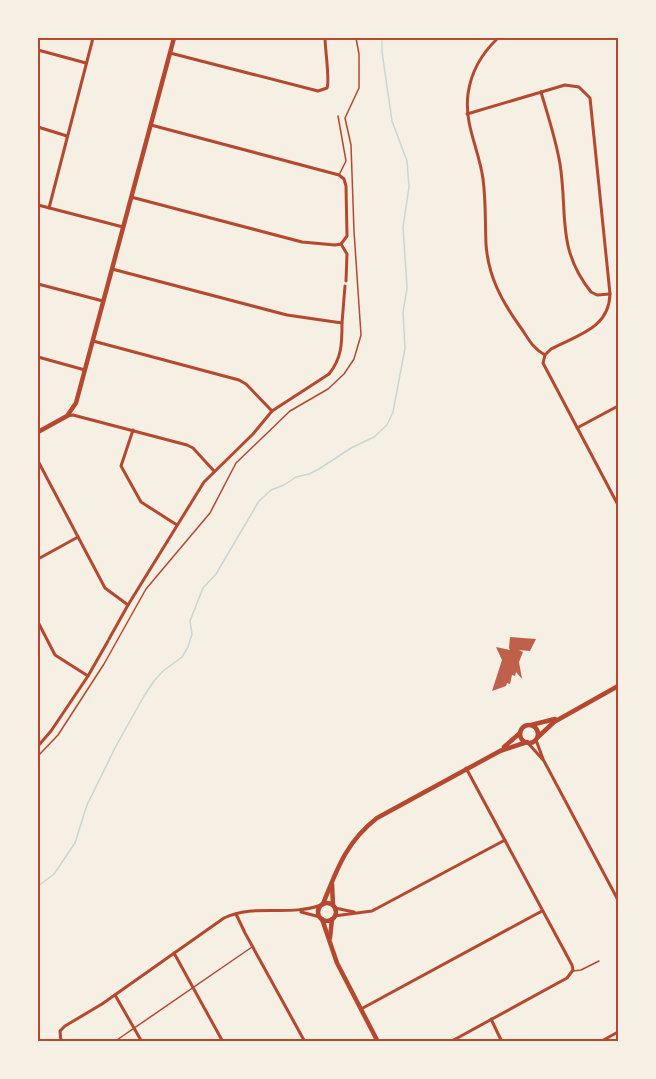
<svg xmlns="http://www.w3.org/2000/svg" width="656" height="1079" font-family="Bitter,serif">
  <style>
    .lines { fill: none; stroke-linecap: round; stroke-linejoin: round }
    .stream { stroke: #c9d6d2; stroke-width: 1.5 }
    .building { fill: #bf614a }
    .path { stroke: #b5482f; stroke-width: 1.5 }
    .service { stroke: #b5482f; stroke-width: 1.5 }
    .minor { stroke: #b5482f; stroke-width: 3 }
    .tertiary { stroke: #b5482f; stroke-width: 4.5 }
    .neatline { fill: none; stroke: #b5482f; stroke-width: 2 }
  </style>
  <rect width="100%" height="100%" fill="#f6efe4"/>
  <g class="lines">
    <!-- stream -->
    <polyline class="stream" points="38,886 54,874 75,843 87,805 116,746 144,696 154,681 163,671 182,657 188,647 192,634 190,621 203,588 216,574 259,501 271,490 284,485 296,477 309,474 319,469 351,448 374,437 387,425 393,412 405,348 403,312 407,288 403,227 409,187 407,161 392,121 382,52 382,38"/>
  </g>
  <!-- building -->
  <polygon class="building" points="510,637 536,639 530,651 519,650 523,652 519,662 522,679 516,672 515,676 512,675 510,684 507,683 506,686 492,691 502,660 496,647 510,650 509,648"/>
  <g class="lines">
    <!-- path -->
    <polyline class="path" points="38,756 58,735 104,664 146,589 210,513 236,463 290,411 328,389 344,374 354,359 361,335 354,231 351,145 345,118 359,88 359,54 356,38"/>
    <!-- service -->
    <g class="service">
      <polyline points="338,116 346,161 339,175"/>
      <polyline points="573,971 581,970 599,961"/>
      <polyline points="114,1042 252,947"/>
    </g>
    <!-- minor -->
    <g class="minor">
      <path d="M498,38C482,53 471,72 468,94C464,125 479,149 483,179C486,201 485,222 486,244C488,276 502,302 521,328C528,338 533,349 545,355"/>
      <polyline points="38,50 86,63"/>
      <path d="M170,53L318,91L327,88C330,81 325,48 325,38"/>
      <path d="M541,92C548,116 556,140 560,164C568,214 556,248 591,292L597,295L610,294"/>
      <path d="M467,114L565,85L579,87L590,98L610,294C609,329 577,335 551,349L545,355L543,363L618,505"/>
      <polyline points="38,127 67,136"/>
      <polyline points="131,197 302,242 335,245 341,244 347,236 346,186 344,179 339,175 151,125"/>
      <polyline points="38,205 123,227"/>
      <polyline points="49,208 93,38"/>
      <polyline points="341,244 347,254 346,281"/>
      <polyline points="38,284 103,301"/>
      <polyline points="342,323 345,286"/>
      <path d="M93,341L239,380L246,384L272,411L329,374C342,358 342,343 342,323L287,315L112,269"/>
      <polyline points="38,357 85,370"/>
      <polyline points="67,416 73,415 187,445 193,448 214,471"/>
      <polyline points="577,428 618,406"/>
      <polyline points="133,430 121,466 141,502 177,525"/>
      <polyline points="38,461 105,588 128,605"/>
      <polyline points="38,559 78,537"/>
      <polyline points="38,622 55,655 88,676 51,731 38,746"/>
      <polyline points="109,639 128,605 204,482 253,434 272,411"/>
      <polyline points="88,676 108,641"/>
      <polyline points="536,740 543,759"/>
      <polyline points="528,743 544,761 618,900"/>
      <polyline points="335,908 354,912"/>
      <polyline points="301,912 320,917"/>
      <polyline points="236,914 245,933 305,1042"/>
      <polyline points="334,916 372,911 505,840"/>
      <polyline points="174,953 223,1042"/>
      <polyline points="115,995 142,1042"/>
      <polyline points="361,1009 542,911"/>
      <polyline points="491,1019 502,1042"/>
      <path d="M61,1042L60,1031L65,1026L102,1004L224,918C255,903 289,917 321,905"/>
      <polyline points="450,1042 567,978 573,970 572,965 466,768"/>
      <polyline points="600,1042 618,1032"/>
    </g>
    <!-- tertiary -->
    <g class="tertiary">
      <polyline points="38,432 67,416 76,403 174,38"/>
      <polyline points="531,725 555,719"/>
      <circle cx="529" cy="734" r="9"/>
      <polyline points="538,737 554,722 618,686"/>
      <polyline points="504,747 520,733"/>
      <polyline points="332,884 333,905"/>
      <circle cx="327" cy="912" r="9"/>
      <path d="M323,904C337,869 346,842 377,818L500,751L527,742"/>
      <polyline points="322,919 337,963 378,1042"/>
      <polyline points="330,938 332,919"/>
    </g>
  </g>
  <!-- border -->
  <rect width="656" height="1079" fill="none" stroke="#f6efe4" stroke-width="78"/>
  <rect x="39" y="39" width="578" height="1001" class="neatline"/>
</svg>
